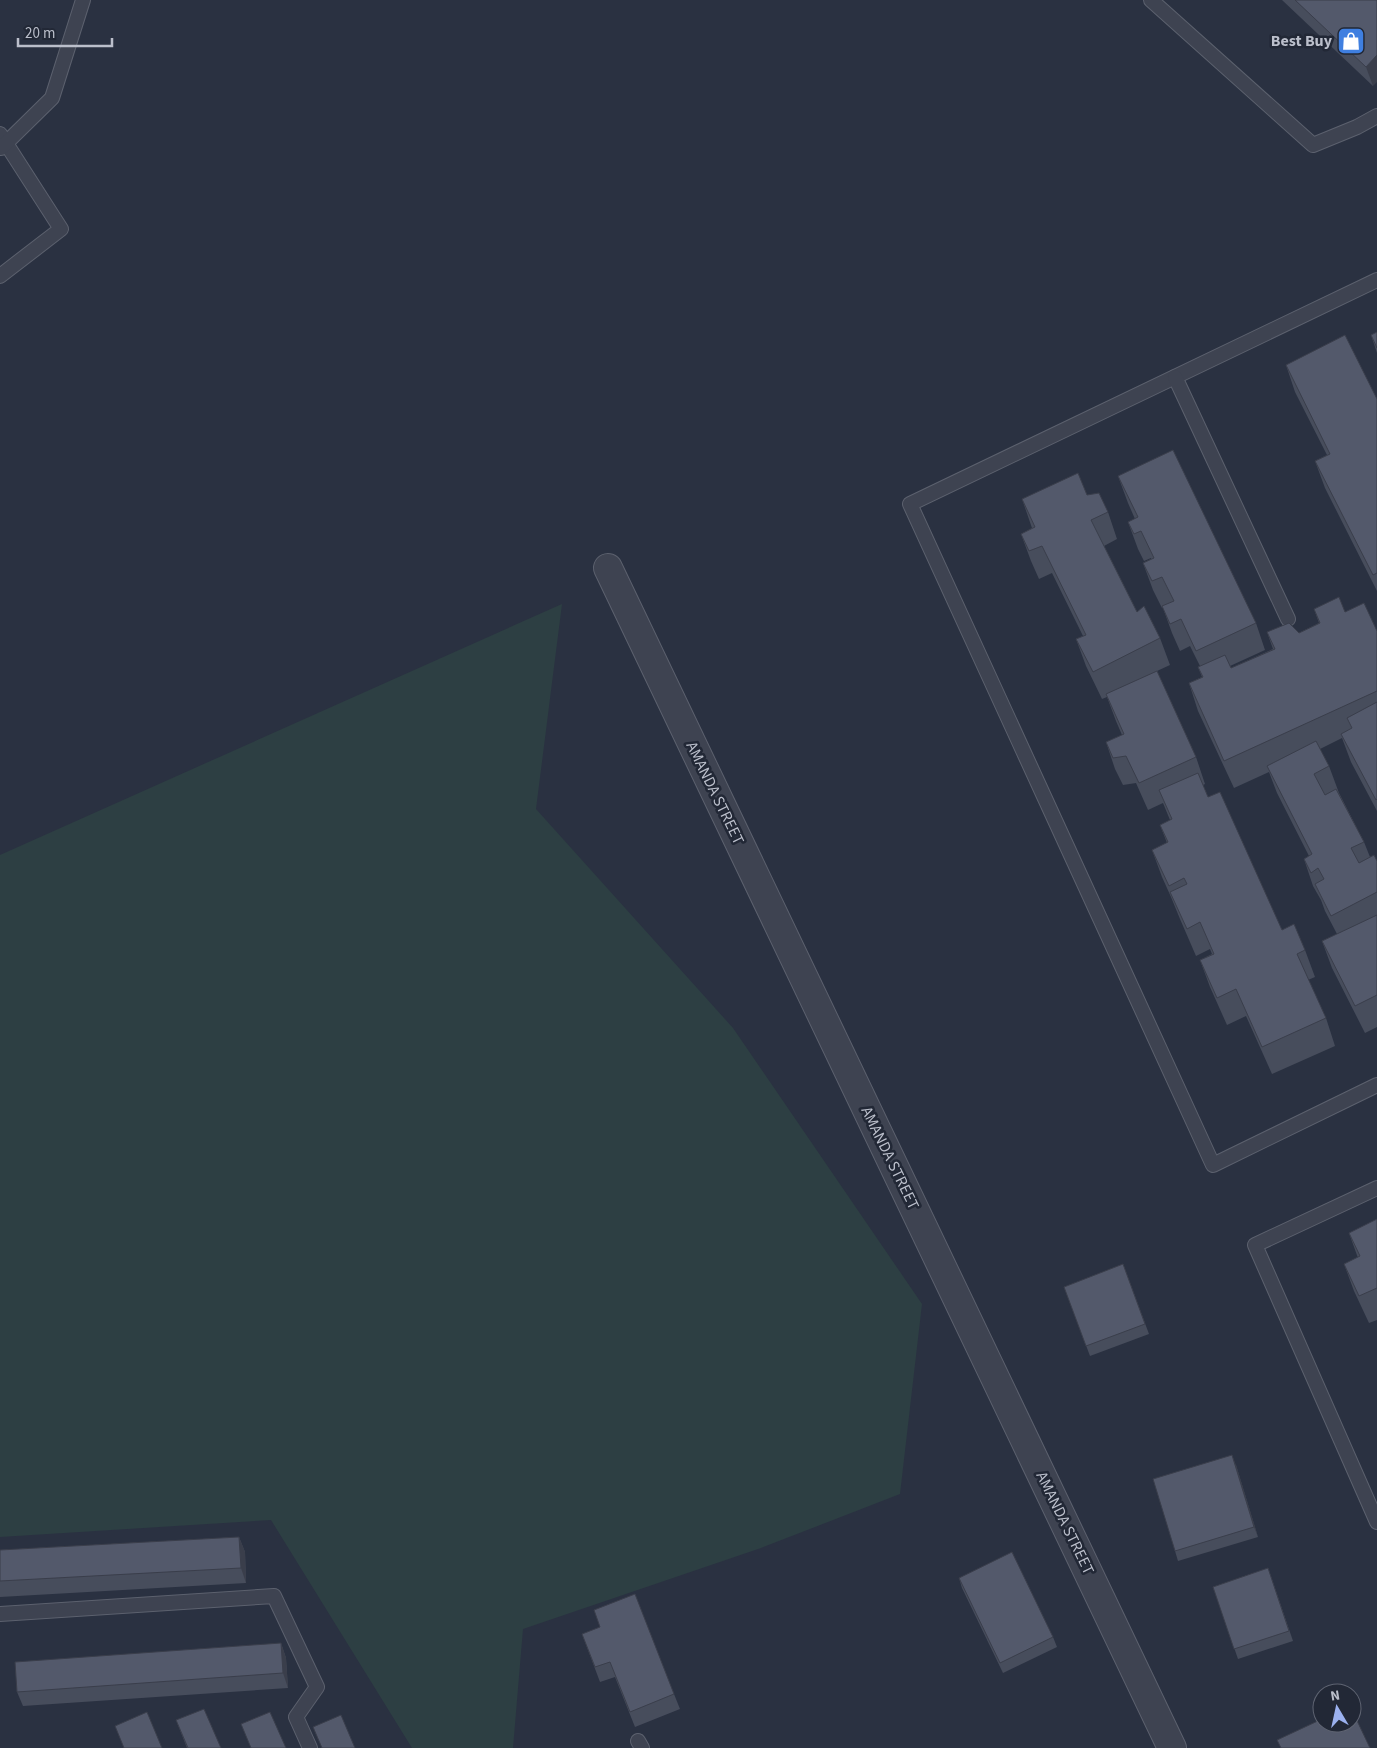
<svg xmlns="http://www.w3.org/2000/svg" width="1377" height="1748" font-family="'Source Sans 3',sans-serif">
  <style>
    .green { fill: #2d3f43 }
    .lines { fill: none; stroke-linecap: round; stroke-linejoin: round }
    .service-casing { stroke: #5c616e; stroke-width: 16 }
    .minor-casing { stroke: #5c616e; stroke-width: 30 }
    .service { stroke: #3e4351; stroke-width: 14 }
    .minor { stroke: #3e4351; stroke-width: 28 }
    .wall { fill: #474d5c }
    .shaded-wall { fill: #3a3e4b }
    .building { fill: #53596b; stroke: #3a3e4b }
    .labels { text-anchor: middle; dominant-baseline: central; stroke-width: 5; stroke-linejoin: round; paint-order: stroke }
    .poi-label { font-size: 16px; font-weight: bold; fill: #bbbfcb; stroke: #222836; text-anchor: end }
    .street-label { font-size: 16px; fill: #bbbfcb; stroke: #222836 }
  </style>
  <rect width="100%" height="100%" fill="#2a3141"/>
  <!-- green -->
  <polygon class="green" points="562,604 536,809 733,1028 922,1304 900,1494 761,1548 523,1629 513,1748 412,1748 271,1520 0,1537 0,855"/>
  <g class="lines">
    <!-- service casing -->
    <g class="service-casing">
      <g id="service">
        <polyline points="1151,0 1313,145 1357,127 1377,116"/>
        <polyline points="0,134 61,229 0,276"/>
        <polyline points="1,148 52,98 83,0"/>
        <polyline points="1377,280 910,504 1213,1165 1377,1085"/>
        <polyline points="1175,377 1288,619"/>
        <polyline points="1377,1188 1255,1245 1377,1522"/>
        <polyline points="0,1614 274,1596 317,1687 296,1717 310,1748"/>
        <polyline points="638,1741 642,1748"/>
      </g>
    </g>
    <!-- minor casing -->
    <g class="minor-casing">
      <polyline id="minor" points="608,568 1172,1748"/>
    </g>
    <!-- service -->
    <use href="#service" class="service"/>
    <!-- minor -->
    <use href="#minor" class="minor"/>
  </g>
  <!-- wall -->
  <g class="wall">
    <polygon points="1282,0 1377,0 1373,86"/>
    <polygon points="1377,332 1377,353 1371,335"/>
    <polygon points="1286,365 1377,399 1377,591 1325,488 1315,461 1327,455 1295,392"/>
    <polygon points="1118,476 1256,623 1265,650 1230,666 1231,668 1273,649 1267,632 1299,633 1319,623 1314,609 1345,612 1377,631 1377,811 1351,762 1342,738 1320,749 1329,766 1339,793 1364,842 1370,857 1377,861 1377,1027 1365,1033 1332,968 1322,941 1337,934 1325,911 1321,900 1313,886 1304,859 1309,856 1277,793 1269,772 1234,788 1198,711 1189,683 1202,677 1198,667 1200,666 1190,646 1180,651 1172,633 1163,608 1162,608 1153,590 1143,563 1151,559 1151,558 1144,561 1138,549 1128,522 1135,519 1128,503"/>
    <polygon points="1087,495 1108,512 1117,539 1104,546 1137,612 1160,638 1170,665 1157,671 1196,757 1205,784 1203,785 1208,797 1282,930 1305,950 1315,977 1308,980 1326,1018 1335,1046 1272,1074 1246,1016 1227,1025 1210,987 1200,960 1212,954 1210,949 1196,956 1180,919 1171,897 1162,877 1152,850 1167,843 1160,825 1170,820 1163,803 1148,810 1136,783 1123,785 1115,769 1106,742 1122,735 1116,721 1107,697 1102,699 1086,666 1076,639 1083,636 1052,573 1039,579 1031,561 1021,534 1032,528 1022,499"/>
    <polygon points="1377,1219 1377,1321 1377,1320 1369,1323 1354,1291 1344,1264 1358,1258 1349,1233"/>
    <polygon points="1123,1264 1149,1334 1090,1356 1064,1287"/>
    <polygon points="1236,1465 1258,1537 1178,1561 1175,1551"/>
    <polygon points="239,1537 245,1552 246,1583 0,1597 0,1550"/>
    <polygon points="1268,1568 1293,1641 1238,1659 1213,1587"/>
    <polygon points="959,1578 1053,1637 1057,1647 1003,1673 962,1588"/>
    <polygon points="582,1634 674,1694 680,1709 635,1727 615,1677 600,1682"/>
    <polygon points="281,1643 286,1658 288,1688 23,1706 17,1692"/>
    <polygon points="176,1720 221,1748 187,1748"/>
  </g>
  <!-- shaded-wall -->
  <g class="shaded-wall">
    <polygon points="1377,55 1377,82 1373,86 1366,67"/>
    <polygon points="1232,1455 1236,1465 1258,1537 1254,1527"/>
    <polygon points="239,1537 245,1552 246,1583 241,1568"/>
    <polygon points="281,1643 286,1658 288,1688 283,1673"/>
  </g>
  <!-- building -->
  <g class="building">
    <polygon points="1295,0 1377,0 1377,55 1366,67"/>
    <polygon points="1377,332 1377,348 1371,335"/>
    <polygon points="1345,335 1377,399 1377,573 1373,575 1315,461 1330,454 1286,365"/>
    <polygon points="1173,450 1256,623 1196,651 1181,619 1170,624 1162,606 1174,601 1162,577 1152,581 1143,563 1154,558 1141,531 1134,534 1128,522 1138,517 1118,476"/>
    <polygon points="1078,473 1087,495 1099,493 1108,512 1091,520 1137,612 1144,606 1160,638 1093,672 1076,639 1086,635 1042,546 1029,551 1021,534 1035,527 1022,499"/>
    <polygon points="1339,597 1345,612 1364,603 1377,631 1377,691 1224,761 1189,683 1203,677 1198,667 1225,655 1231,668 1275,649 1267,632 1289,623 1299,633 1320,623 1314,609"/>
    <polygon points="1157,671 1196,757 1139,783 1126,756 1113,758 1106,742 1124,734 1106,694"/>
    <polygon points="1377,702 1377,799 1376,800 1341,734 1352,728 1347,718"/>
    <polygon points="1316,741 1329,766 1314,774 1325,795 1336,789 1364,842 1351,848 1359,863 1374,855 1377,861 1377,892 1331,916 1315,884 1324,879 1318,868 1311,873 1304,859 1312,854 1267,766"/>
    <polygon points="1198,773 1208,797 1220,792 1282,930 1294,924 1305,950 1297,954 1326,1018 1262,1047 1236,989 1217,998 1200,960 1214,954 1200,922 1187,929 1170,892 1187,884 1184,878 1169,886 1152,850 1168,842 1160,825 1172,819 1159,790"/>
    <polygon points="1377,915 1377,995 1355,1006 1322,941"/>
    <polygon points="1377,1219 1377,1288 1359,1296 1344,1264 1360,1256 1349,1233"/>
    <polygon points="1123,1264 1145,1324 1086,1346 1064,1287"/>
    <polygon points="1232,1455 1254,1527 1175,1551 1153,1479"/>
    <polygon points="239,1537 241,1568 0,1581 0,1550"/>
    <polygon points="1012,1552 1053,1637 1000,1663 959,1578"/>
    <polygon points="1268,1568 1289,1631 1234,1649 1213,1587"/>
    <polygon points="635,1594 674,1694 630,1712 610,1662 595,1667 582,1634 600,1627 594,1610"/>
    <polygon points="281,1643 283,1673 17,1692 15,1662"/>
    <polygon points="204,1709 221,1748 188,1748 176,1720"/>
    <polygon points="1352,1710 1370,1748 1281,1748 1277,1740 1322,1719 1322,1723 1352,1723"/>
    <polygon points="147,1712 162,1748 124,1748 115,1726"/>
    <polygon points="270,1712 286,1748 251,1748 241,1724"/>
    <polygon points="341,1715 355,1748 322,1748 313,1727"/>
  </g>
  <!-- icons -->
  <defs>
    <g id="shop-square" transform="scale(1.4375)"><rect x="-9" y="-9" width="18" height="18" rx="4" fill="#3f7fe0" stroke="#222836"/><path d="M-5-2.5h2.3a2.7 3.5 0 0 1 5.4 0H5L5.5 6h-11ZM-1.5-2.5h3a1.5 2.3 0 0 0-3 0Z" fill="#fff"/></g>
  </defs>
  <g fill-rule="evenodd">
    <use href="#shop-square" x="1351" y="41"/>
  </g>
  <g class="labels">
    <!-- poi labels -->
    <g class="poi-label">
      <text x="1332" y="41">Best Buy</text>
    </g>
    <!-- street labels -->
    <g class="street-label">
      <text transform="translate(715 793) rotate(64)">AMANDA STREET</text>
      <text transform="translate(890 1158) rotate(64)">AMANDA STREET</text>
      <text transform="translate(1065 1523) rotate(64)">AMANDA STREET</text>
    </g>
  </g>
  <!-- north arrow -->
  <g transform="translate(1337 1708) rotate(351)"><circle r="24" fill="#222836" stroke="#5f6472"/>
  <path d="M0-4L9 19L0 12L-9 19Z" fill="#9bb1ef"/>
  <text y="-8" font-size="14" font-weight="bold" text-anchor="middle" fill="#bbbfcb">N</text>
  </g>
  <!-- scale -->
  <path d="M18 38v8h94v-8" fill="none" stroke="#bbbfcb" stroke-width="2.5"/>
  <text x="25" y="38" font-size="15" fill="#bbbfcb" stroke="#222836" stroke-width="4" paint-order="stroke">20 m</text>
</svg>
